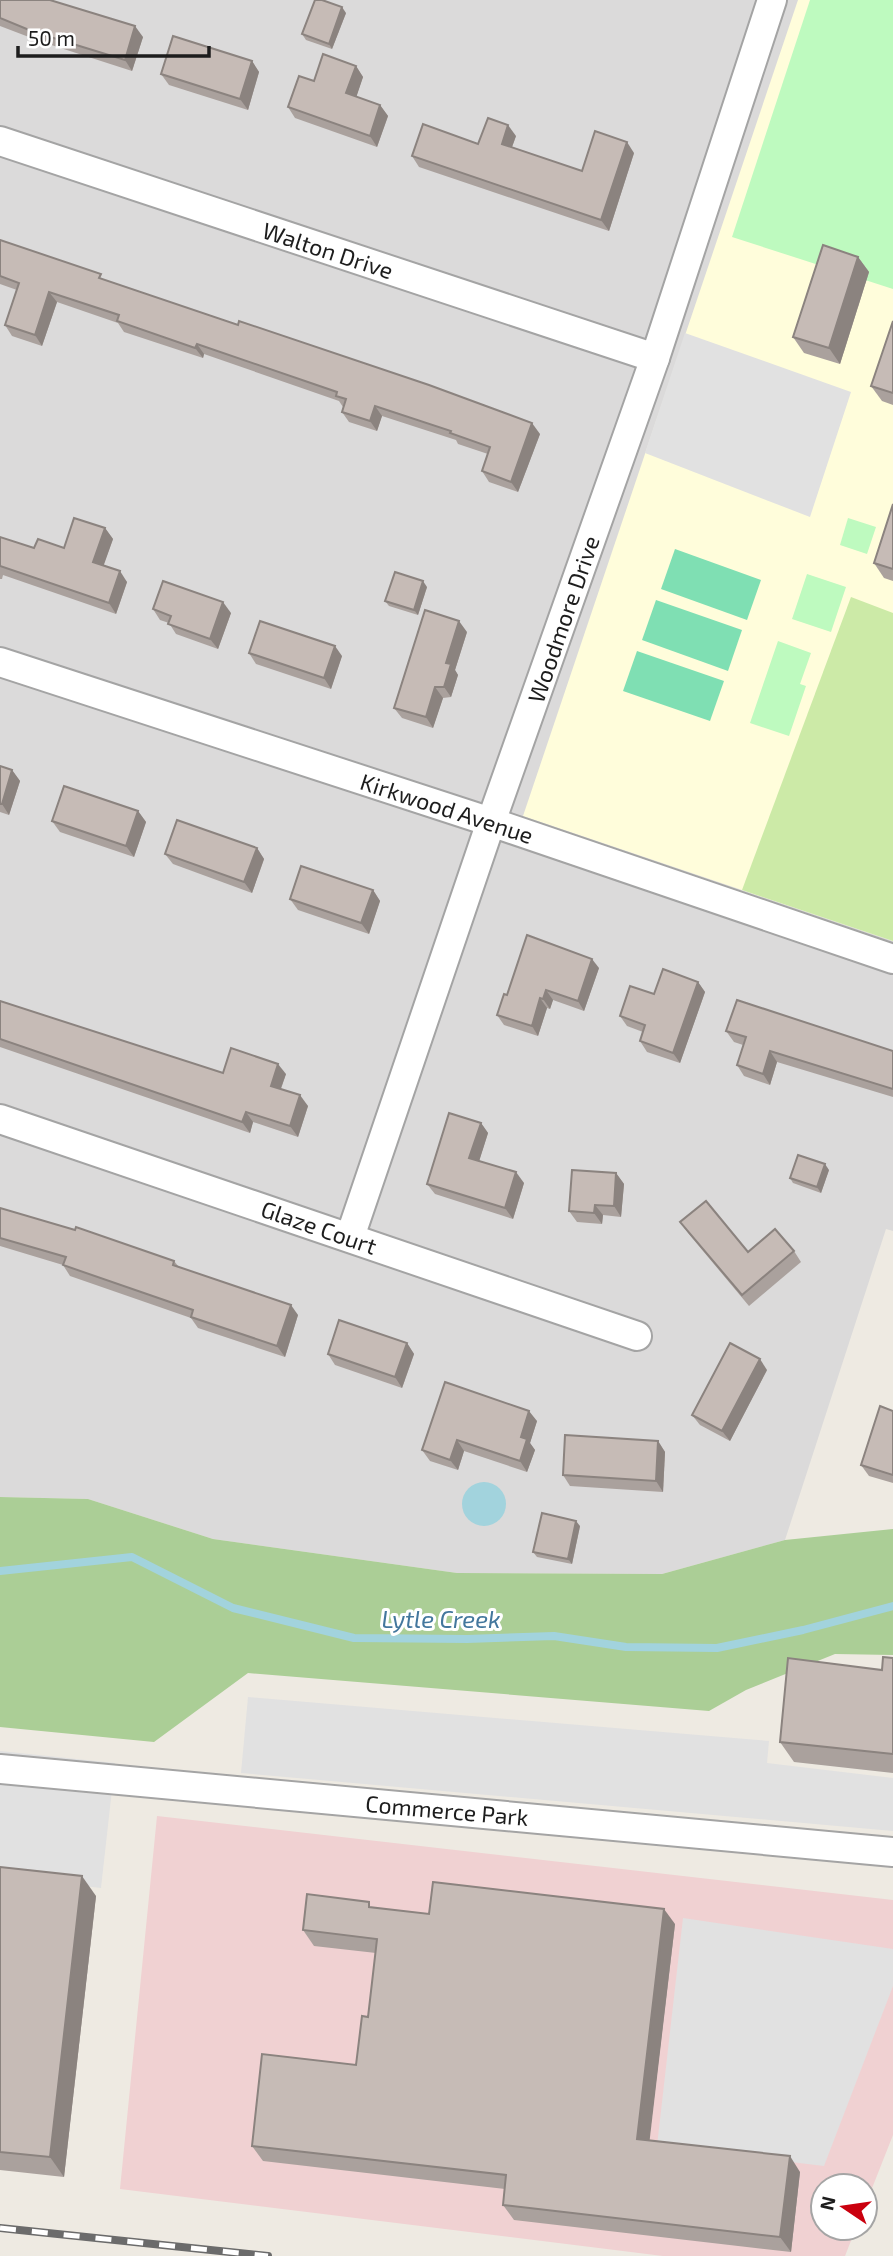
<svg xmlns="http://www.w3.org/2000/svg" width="893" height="2256" font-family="'Exo 2',sans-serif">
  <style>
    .residential { fill: #dbdada }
    .commercial { fill: #f0d1d2 }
    .education { fill: #fffddb }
    .grass { fill: #cceaa7 }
    .forest { fill: #abce96 }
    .park { fill: #befabf }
    .pitch { fill: #7fdfb3 }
    .parking { fill: #e1e1e1 }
    .water { fill: #a2d3dd }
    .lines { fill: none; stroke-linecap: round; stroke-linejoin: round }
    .stream { stroke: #a2d3dd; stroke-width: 8 }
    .street-casing { stroke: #a4a4a4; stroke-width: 32 }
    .street { stroke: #fff; stroke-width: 28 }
    .rail-casing { stroke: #6b6b6b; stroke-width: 8 }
    .rail { stroke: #fff; stroke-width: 5; stroke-dasharray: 16; stroke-linecap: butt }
    .wall { fill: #aaa19d }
    .shaded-wall { fill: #8b837f }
    .building { fill: #c6bbb6; stroke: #8b837f; stroke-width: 2 }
    .labels { text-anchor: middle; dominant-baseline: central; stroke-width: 6; stroke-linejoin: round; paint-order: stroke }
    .street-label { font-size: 23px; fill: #1d1d1d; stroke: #fff }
    .water-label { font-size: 24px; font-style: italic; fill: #43779d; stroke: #fff }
  </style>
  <rect width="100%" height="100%" fill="#eeeae2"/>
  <!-- residential -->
  <polygon class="residential" points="0,0 893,0 893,1231 886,1229 785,1540 662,1574 457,1573 213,1539 88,1499 0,1497"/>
  <!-- commercial -->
  <polygon class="commercial" points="157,1816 893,1900 893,2135 865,2206 865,2186 823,2186 823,2228 856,2228 845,2256 663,2256 120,2189"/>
  <!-- education -->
  <polygon class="education" points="798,0 893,0 893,941 523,816"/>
  <!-- grass -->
  <polygon class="grass" points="851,597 893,613 893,941 742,890"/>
  <!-- forest -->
  <polygon class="forest" points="0,1497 88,1499 213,1539 457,1573 662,1574 785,1540 893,1529 893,1655 835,1654 746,1690 709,1711 248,1673 154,1742 0,1727"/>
  <!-- park -->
  <g class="park">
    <polygon points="810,0 893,0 893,289 732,237"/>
    <polygon points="848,518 876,527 867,554 840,545"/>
    <polygon points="807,574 846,587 831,632 792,619"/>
    <polygon points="778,641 811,653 800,684 806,686 789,736 750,723"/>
  </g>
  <!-- pitch -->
  <g class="pitch">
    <polygon points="675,549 761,580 747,620 661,589"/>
    <polygon points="656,600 742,630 728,671 642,640"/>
    <polygon points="637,651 724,681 710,721 623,691"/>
  </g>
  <!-- parking -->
  <g class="parking">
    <polygon points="685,333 851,392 810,517 645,453"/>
    <polygon points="248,1697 769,1741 767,1763 893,1778 893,1831 241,1773"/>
    <polygon points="0,1751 115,1763 101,1888 0,1876"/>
    <polygon points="683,1918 893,1949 893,1986 824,2166 657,2146"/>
  </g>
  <!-- water -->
  <circle class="water" cx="484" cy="1504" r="22"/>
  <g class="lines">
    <!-- stream -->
    <polyline class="stream" points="0,1571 132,1557 233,1608 354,1638 467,1639 554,1636 626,1647 717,1648 803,1630 893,1606"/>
    <!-- street casing -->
    <g class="street-casing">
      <g id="street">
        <polyline points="0,141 655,358"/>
        <polyline points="0,662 491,822 893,959"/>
        <polyline points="0,1119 637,1336"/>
        <polyline points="350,1237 491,822 655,358 772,0"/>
        <polyline points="0,1769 893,1852"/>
      </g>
    </g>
    <!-- street -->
    <use href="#street" class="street"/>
    <!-- rail casing -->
    <g class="rail-casing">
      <polyline id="rail" points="0,2228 268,2256"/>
    </g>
    <!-- rail -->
    <use href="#rail" class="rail"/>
  </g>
  <!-- wall -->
  <g class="wall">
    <polygon points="0,0 143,37 132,71 42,42 0,26"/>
    <polygon points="346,13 332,49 306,40 302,34"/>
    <polygon points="252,61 259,72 248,110 169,85 161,74"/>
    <polygon points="356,66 363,77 356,97 380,105 388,116 377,147 295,118 288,107 314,81"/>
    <polygon points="516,136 512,147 582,171 634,153 609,231 419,167 412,156"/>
    <polygon points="0,240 104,280 540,434 518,492 489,482 482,471 488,454 458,444 456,440 382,416 377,431 349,422 342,412 343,407 339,401 204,354 203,358 124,332 118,323 57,302 42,346 12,336 5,325 17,290 0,284"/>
    <polygon points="858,257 869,272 840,364 804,353 793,337"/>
    <polygon points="893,321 893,405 882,401 871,386"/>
    <polygon points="893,504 893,581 884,578 874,563"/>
    <polygon points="105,528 113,539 103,566 127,582 116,614 3,575 2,579 0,579 0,537 34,548 64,548"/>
    <polygon points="427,587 418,615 389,606 385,601"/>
    <polygon points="153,609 231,613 218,649 176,634 169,623 160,620"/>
    <polygon points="467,632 455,670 458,675 451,697 443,698 433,728 402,718 394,708"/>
    <polygon points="249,653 342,656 331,689 256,664"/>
    <polygon points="0,766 12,770 20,781 9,815 0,812"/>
    <polygon points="138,811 146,822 134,857 60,832 52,821"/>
    <polygon points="257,848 264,859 252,893 173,864 165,854"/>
    <polygon points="373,890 380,901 369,934 298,910 290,899"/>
    <polygon points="599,968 584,1011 553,1000 550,1009 547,1008 538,1036 504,1025 497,1015 507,995"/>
    <polygon points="698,982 705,992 680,1063 647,1052 640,1041 643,1032 627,1026 620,1016 654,994"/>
    <polygon points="0,1001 223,1073 286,1074 281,1089 308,1106 298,1137 253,1122 250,1133 0,1047"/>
    <polygon points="726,1031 893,1051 893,1097 777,1062 770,1085 744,1076 737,1065 743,1045 734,1042"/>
    <polygon points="481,1123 488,1133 479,1161 524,1183 513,1219 435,1194 427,1184"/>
    <polygon points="829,1170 821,1193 793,1183 790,1178"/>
    <polygon points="616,1173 624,1184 621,1217 603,1215 602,1224 577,1222 569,1211"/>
    <polygon points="0,1208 174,1261 179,1267 298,1315 285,1357 198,1328 191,1318 70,1276 63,1265 0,1246"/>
    <polygon points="680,1222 748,1252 794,1251 801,1262 749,1306 688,1233"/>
    <polygon points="407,1343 414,1354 402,1388 335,1365 328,1354"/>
    <polygon points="767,1370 730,1441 700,1425 692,1415"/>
    <polygon points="445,1382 537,1421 530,1443 535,1450 527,1472 464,1451 458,1470 430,1461 422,1450"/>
    <polygon points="893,1411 893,1483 869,1476 861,1465"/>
    <polygon points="658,1441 665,1452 663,1492 570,1486 563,1475"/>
    <polygon points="580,1526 572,1564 537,1557 533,1552"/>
    <polygon points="893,1658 893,1773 794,1762 780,1742 882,1670"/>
    <polygon points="0,1867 96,1896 64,2177 0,2170"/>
    <polygon points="373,1908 429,1914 675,1924 649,2140 800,2172 791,2252 514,2220 503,2205 505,2189 263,2161 252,2146 356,2065 368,2017 376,1953 314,1946 303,1930"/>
  </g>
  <!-- shaded-wall -->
  <g class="shaded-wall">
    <polygon points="342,7 346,13 332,49 329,44"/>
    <polygon points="135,26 143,37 132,71 125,60"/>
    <polygon points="252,61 259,72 248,110 240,99"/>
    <polygon points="356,66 363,77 354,104 346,93"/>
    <polygon points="380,105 388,116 377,147 370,136"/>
    <polygon points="508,125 516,136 509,155 502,144"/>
    <polygon points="627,142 634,153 609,231 601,220"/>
    <polygon points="858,257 869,272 840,364 829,348"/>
    <polygon points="49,292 57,302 42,346 35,335"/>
    <polygon points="197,344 204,354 203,358 195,348"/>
    <polygon points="375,406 382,416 377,431 370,421"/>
    <polygon points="532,423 540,434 518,492 511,482"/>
    <polygon points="105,528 113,539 101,573 93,562"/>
    <polygon points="120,571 127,582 116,614 109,603"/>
    <polygon points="423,581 427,587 418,615 414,610"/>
    <polygon points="223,602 231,613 218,649 210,639"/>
    <polygon points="459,621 467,632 455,670 458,675 451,697 444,687 446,663"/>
    <polygon points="335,646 342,656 331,689 324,678"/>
    <polygon points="435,687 443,698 433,728 426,717"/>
    <polygon points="12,770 20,781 9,815 2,804"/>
    <polygon points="138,811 146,822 134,857 126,846"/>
    <polygon points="257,848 264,859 252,893 244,882"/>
    <polygon points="373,890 380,901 369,934 361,923"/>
    <polygon points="592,959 599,968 584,1011 578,1001"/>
    <polygon points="698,982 705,992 680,1063 673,1053"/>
    <polygon points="546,990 553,1000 550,1009 543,999"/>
    <polygon points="540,998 547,1008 538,1036 532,1026"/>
    <polygon points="770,1051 777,1062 770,1085 763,1074"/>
    <polygon points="278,1064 286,1074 278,1096 271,1086"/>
    <polygon points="300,1095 308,1106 298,1137 290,1126"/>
    <polygon points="246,1112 253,1122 250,1133 242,1122"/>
    <polygon points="481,1123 488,1133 477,1168 469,1158"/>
    <polygon points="825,1164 829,1170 821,1193 817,1187"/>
    <polygon points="516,1172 524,1183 513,1219 505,1208"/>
    <polygon points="616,1173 624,1184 621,1217 614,1206"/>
    <polygon points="595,1205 603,1215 602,1224 594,1213"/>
    <polygon points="291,1305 298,1315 285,1357 277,1346"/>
    <polygon points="407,1343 414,1354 402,1388 395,1377"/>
    <polygon points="760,1359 767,1370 730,1441 722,1431"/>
    <polygon points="529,1411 537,1421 530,1443 535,1450 527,1472 520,1461 521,1437"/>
    <polygon points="457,1440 464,1451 458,1470 450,1460"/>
    <polygon points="658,1441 665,1452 663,1492 656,1481"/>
    <polygon points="576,1521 580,1526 572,1564 568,1559"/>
    <polygon points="82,1876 96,1896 64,2177 50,2157"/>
    <polygon points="664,1909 675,1924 648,2154 637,2139"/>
    <polygon points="790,2156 800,2172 791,2252 780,2237"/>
  </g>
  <!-- building -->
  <g class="building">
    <polygon points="0,0 50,0 135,26 125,60 34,32 0,18"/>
    <polygon points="315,0 322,0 342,7 329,44 302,34"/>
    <polygon points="173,36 252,61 240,99 161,74"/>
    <polygon points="323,54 356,66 346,93 380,105 370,136 288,107 299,76 314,81"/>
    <polygon points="488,118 508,125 502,144 582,171 595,131 627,142 601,220 412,156 423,124 478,144"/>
    <polygon points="0,240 101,274 99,278 238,325 239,321 429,385 532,423 511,482 482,471 490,447 450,433 451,431 375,406 370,421 342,412 346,399 336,396 337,392 197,344 195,348 117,321 119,315 49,292 35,335 5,325 19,283 0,276"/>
    <polygon points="823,245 858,257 829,348 793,337"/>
    <polygon points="893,321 893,393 871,386"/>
    <polygon points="893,504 893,569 874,563"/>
    <polygon points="74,518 105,528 93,562 120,571 109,603 0,566 0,537 34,548 38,539 64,548"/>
    <polygon points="395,572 423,581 414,610 385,601"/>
    <polygon points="163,581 223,602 210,639 168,624 171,616 153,609"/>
    <polygon points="425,610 459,621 446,663 451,664 444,687 435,687 426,717 394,708"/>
    <polygon points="260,621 335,646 324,678 249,653"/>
    <polygon points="0,766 12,770 2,804 0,804"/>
    <polygon points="64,786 138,811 126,846 52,821"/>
    <polygon points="177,820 257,848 244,882 165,854"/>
    <polygon points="301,866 373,890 361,923 290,899"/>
    <polygon points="527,935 592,959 578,1001 546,990 543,999 540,998 532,1026 497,1015 504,994 507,995"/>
    <polygon points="663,969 698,982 673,1053 640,1041 645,1025 620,1016 630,986 654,994"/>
    <polygon points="737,1000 893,1051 893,1089 770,1051 763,1074 737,1065 746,1037 726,1031"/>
    <polygon points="0,1001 223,1073 231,1048 278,1064 271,1086 300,1095 290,1126 246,1112 242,1122 0,1039"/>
    <polygon points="449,1113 481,1123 469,1158 516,1172 505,1208 427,1184"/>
    <polygon points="798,1155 825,1164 817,1187 790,1178"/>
    <polygon points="572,1170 616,1173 614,1206 595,1205 594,1213 569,1211"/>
    <polygon points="706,1201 748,1252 775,1229 794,1251 742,1295 680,1222"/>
    <polygon points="0,1208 75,1230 76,1227 174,1261 173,1265 291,1305 277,1346 191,1317 193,1310 63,1265 66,1257 0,1238"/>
    <polygon points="339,1320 407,1343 395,1377 328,1354"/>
    <polygon points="730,1343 760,1359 722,1431 692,1415"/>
    <polygon points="445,1382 529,1411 521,1437 527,1439 520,1461 457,1440 450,1460 422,1450"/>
    <polygon points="880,1406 893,1411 893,1475 861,1465"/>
    <polygon points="565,1435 658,1441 656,1481 563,1475"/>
    <polygon points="542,1513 576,1521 568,1559 533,1552"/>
    <polygon points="883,1657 893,1658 893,1754 780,1742 788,1658 882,1670"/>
    <polygon points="0,1867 82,1876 50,2157 0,2152"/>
    <polygon points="433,1882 664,1909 637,2139 790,2156 780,2237 503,2205 506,2175 252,2146 262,2054 356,2065 362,2016 368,2017 377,1939 303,1930 307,1894 369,1902 369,1907 429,1914"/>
  </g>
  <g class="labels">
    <!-- street labels -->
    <g class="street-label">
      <text transform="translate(328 250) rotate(18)">Walton Drive</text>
      <text transform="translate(563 619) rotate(-71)">Woodmore Drive</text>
      <text transform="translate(447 808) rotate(18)">Kirkwood Avenue</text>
      <text transform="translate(319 1227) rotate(19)">Glaze Court</text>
      <text transform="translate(447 1810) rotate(5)">Commerce Park</text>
    </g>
    <!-- water labels -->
    <g class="water-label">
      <text x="441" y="1618">Lytle Creek</text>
    </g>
  </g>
  <!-- north arrow -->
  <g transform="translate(844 2207) rotate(283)"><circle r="33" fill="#ffffff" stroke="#a5a5a5" stroke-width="2"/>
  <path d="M0-5L12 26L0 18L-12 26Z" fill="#ca000e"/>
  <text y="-10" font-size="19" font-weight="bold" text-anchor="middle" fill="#1d1d1d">N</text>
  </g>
  <!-- scale -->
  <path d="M18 46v10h191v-10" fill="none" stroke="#1d1d1d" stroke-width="3.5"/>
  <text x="28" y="46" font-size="21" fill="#1d1d1d" stroke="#ffffff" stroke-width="5" paint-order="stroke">50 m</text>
</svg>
